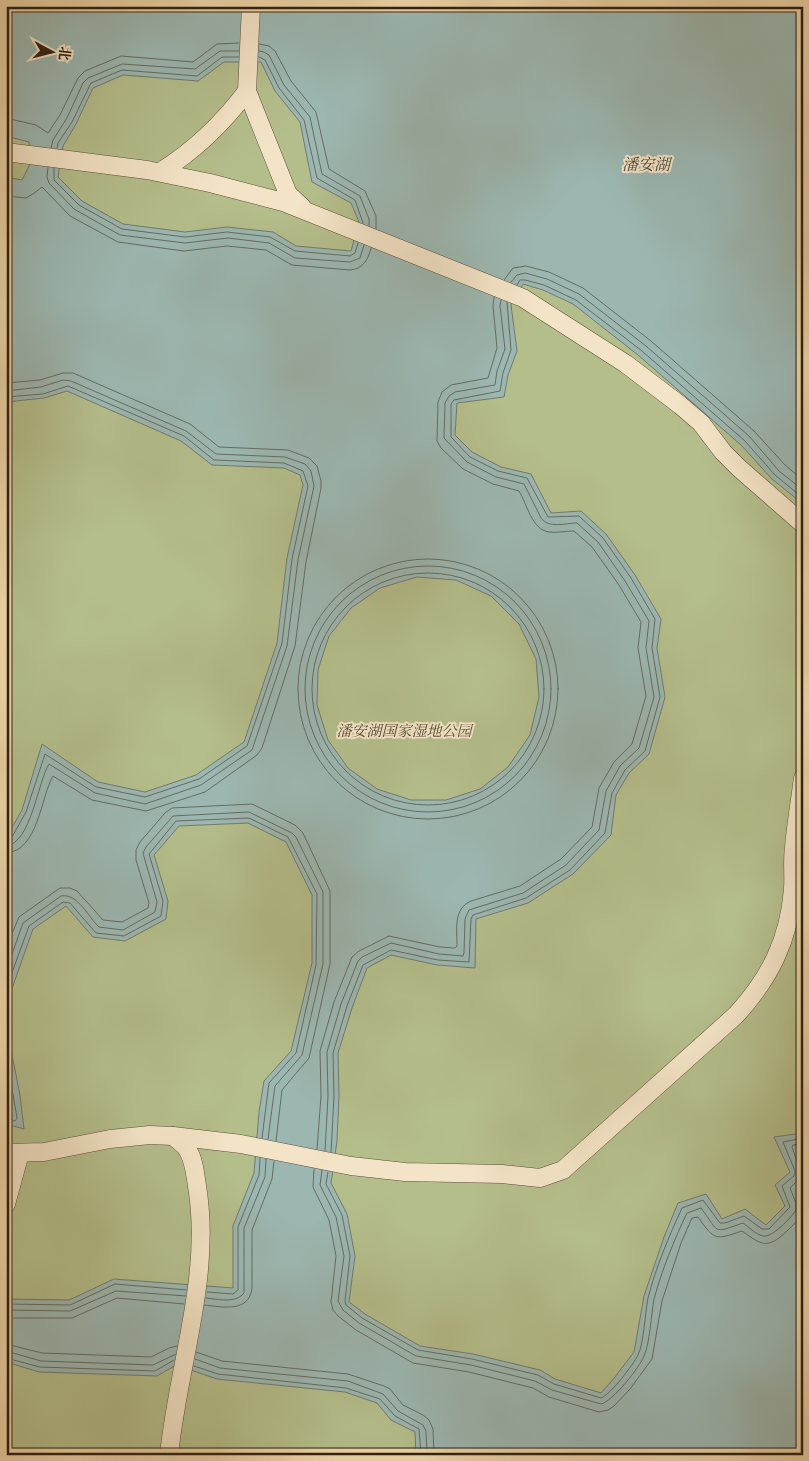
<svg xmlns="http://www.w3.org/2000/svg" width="809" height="1461" font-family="'Libre Caslon Text','Noto Serif SC',serif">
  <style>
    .green { fill: #b4be8b; stroke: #706f4f }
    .water { fill: #9cb7b1; stroke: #707b72; fill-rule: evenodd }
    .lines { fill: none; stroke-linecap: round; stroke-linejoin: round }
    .shore { stroke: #646c62; stroke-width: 1 }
    .minor-casing { stroke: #5d4e38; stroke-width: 19 }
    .minor { stroke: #f4e4c7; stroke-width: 18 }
    .labels { text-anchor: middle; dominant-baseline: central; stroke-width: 4; stroke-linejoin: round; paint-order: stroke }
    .park-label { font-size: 15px; font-style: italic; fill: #564f37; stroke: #f4e4c7 }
    .water-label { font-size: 16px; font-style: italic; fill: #4e4d42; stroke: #f4e4c7 }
  </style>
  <rect width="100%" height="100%" fill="#eed6a9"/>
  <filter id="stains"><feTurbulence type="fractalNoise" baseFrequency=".004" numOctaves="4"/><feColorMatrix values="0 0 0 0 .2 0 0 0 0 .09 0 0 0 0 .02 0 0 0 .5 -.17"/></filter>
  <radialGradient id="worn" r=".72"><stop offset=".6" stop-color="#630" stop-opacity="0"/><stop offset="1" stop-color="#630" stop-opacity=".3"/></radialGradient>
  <!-- green -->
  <rect class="green" x="6" y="6" width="797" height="1449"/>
  <!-- water -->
  <path class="water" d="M6,6H803V504L772,479L741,445L638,355L573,304L543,290L523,284L511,305L517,351L508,375L504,397L457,403L455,435L472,452L501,467L531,474L551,513L581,511L606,534L635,575L661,619L657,648L665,697L649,754L629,773L616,795L611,835L573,874L528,903L476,919L475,968L437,965L391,955L367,968L352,1008L338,1053L339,1096L337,1141L331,1183L347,1214L355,1256L349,1302L365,1314L420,1346L473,1354L540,1370L555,1379L601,1393L615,1377L634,1352L644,1296L664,1237L678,1203L706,1194L722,1219L745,1209L766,1225L785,1206L775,1185L790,1172L774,1137L803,1133V1455H416L415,1432L391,1420L377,1403L345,1392L217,1379L176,1365L157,1376L39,1372L6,1362V1299L69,1300L114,1279L233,1288V1226L254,1173L259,1112L264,1081L291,1051L312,963V895L286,842L248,823L179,826L154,855L168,901L166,919L125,941L93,937L66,906L33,929L9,997V1040L20,1095L24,1129L6,1124V838L22,810L42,744L98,782L145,792L196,775L244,742L277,643L287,558L303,485L300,475L284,468L212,465L181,441L67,391L44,398L6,402V177L22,180L30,164L29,142L6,136ZM224,62H261L275,91L300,122L312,182L351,203L359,222L351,251L296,246L273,232L227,227L185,232L123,224L82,201L58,177L63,146L76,124L93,88L123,75L198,81ZM417,577L456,580L491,596L519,624L536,659L539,697L530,735L508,767L480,789L446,800H411L377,789L348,768L328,740L317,705L318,670L329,636L351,608L380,588Z"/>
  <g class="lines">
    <!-- shore -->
    <g class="shore">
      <polyline points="259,44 269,46 275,51 291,81 316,112 329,169 365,191 376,216 376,229"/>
      <polyline points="259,51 264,52 269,55 284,85 310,117 322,174 360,196 369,219 369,226"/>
      <polyline points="259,57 265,60 279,88 304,120 317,178 355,200 363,223"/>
      <polyline points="6,118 36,125 48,133 60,115 78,78 85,71 121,56 193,62 217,44 239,43"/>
      <polyline points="51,148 53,140 67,118 83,83 88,78 122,64 195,69 220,51 239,51"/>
      <polyline points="57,148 58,143 72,122 91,83 122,70 197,76 222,57 239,57"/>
      <polyline points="48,167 47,177 49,183 74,209 120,235 185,243 228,238 269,243 295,258 350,262 360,258 364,245"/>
      <polyline points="54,168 54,180 79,205 122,229 185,237 227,232 270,237 295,251 350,256 355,253 358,243"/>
      <path d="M6,196L26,198L33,194L42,187L70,216L118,242L184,251L227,246L266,250L292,265L350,270C363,269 368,260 371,248"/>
      <polyline points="504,280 513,268 526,266 549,272 583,288 651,341 754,431 785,465 803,480"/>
      <polyline points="511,282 517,275 525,273 547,279 579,294 646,346 749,436 779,471 803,490"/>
      <polyline points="517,285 520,280 525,280 544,285 576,300 642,351 745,441 775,475 803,498"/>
      <path d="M6,383L40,380L63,373H73L190,424L219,447L288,450L309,458L317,466L321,481V488L306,562L295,646L262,748L257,755L205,792L146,811L92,800L53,776C41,796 38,852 6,853"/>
      <path d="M6,391L41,387L63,380L71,381L186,431L216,454L285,457L305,464L311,471L314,486L298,560L287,646L252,750L201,785L145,804L95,793L49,764C38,781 31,844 6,846"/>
      <polyline points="6,397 43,394 68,386 184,436 214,460 284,463 303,471 308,486 292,559 282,643 247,746 199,779 145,797 96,787 45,754 26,812 12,837 6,839"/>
      <circle cx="428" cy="689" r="130"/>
      <circle cx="428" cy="689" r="123"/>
      <circle cx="428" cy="689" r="116"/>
      <polyline points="6,948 19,917 60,888 70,888 77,891 103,920 122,922 148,908 149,903 136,860 136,850 140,842 165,813 172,808 252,804 295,825 303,833 330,891 330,964 309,1058 282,1090 276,1141"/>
      <path d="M6,971L23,923L61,896C78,893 88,917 99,927L123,930L155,912L157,902L143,853L146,847L173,816L249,812L292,833L296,837L323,892V964L302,1055L275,1086L268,1139"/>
      <polyline points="6,989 29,926 63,902 70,903 96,933 124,936 161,916 163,901 149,854 176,821 249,818 288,837 317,894 316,965 296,1053 269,1083 262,1138"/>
      <polyline points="6,1053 17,1118 15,1121 6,1119"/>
      <path d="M317,1149L321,1096L320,1051L334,1002L352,957L359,951L389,936L440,947L455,948L457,946C457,929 453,909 471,901L520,886L561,859L592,827L599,788L614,762L632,744L646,696L638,648L641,622L619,585L592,547L574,531C566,531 557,533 549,532C532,530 527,504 519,491L493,484L463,469L441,448L437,441L438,402L442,392L451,385L488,378L497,348L493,306L494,297"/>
      <path d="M325,1151L328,1096L327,1052L341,1004L358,961L362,957L391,943L439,954L463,956L464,953L465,919L469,910L523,893L566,865L599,830L606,791L620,766L639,748L654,697L646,648L649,621L625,581L598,542L577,523C565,523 549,529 541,518L524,484L496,477L467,462L444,438L445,403L449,396L455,392L495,385L497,371L505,349L500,306L501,300"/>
      <polyline points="331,1152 334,1097 333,1053 347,1006 363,965 391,950 438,960 469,962 471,919 473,915 526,898 570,870 605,833 612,793 625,770 645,751 660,697 652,648 655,619 631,578 603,538 579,516 548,517 527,478 498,471 470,457 451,437 451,404 454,400 500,391 503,373 511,350 507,302"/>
      <path d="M314,1169L313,1187L329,1220L336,1256L331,1302L333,1310L338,1316L356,1330L413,1363L469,1372L533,1388L549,1397L599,1412L608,1410L614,1406L630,1389L652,1359L662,1301L681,1243L692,1218L698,1217C715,1241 715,1240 742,1231C762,1245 767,1250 787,1231C793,1225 799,1220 803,1213"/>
      <path d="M322,1170L320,1185L336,1217L344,1256L338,1301L343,1310L359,1323L416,1356L471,1365L535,1381L552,1390L601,1404C612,1402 640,1367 644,1356C650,1343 651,1315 654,1299C662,1270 674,1240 687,1213L701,1208C720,1233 711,1234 743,1223C749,1227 755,1234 763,1236C772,1238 791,1218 796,1210V1203L790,1188L799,1179L801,1173L792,1147L793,1145L803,1144"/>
      <path d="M328,1172L326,1184L342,1215L350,1256L345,1301L346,1305L362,1318L418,1350L472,1359L538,1375L554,1384L601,1398C611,1394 633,1365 638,1355C644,1343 645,1312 648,1298C656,1267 669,1236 682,1208L703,1200L720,1223H725L744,1216L762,1229H769L790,1207L782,1186L794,1176L795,1171L783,1142L803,1138"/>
      <polyline points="207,1292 233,1294 238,1290 238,1227 259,1175 260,1158"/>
      <path d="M206,1298C218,1299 235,1304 244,1293V1228L265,1177L266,1159"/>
      <polyline points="6,1304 70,1305 115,1284 187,1290"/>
      <path d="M204,1305C223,1307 249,1313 252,1288V1230L272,1179L274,1161"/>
      <polyline points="6,1310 70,1311 116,1291 186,1296"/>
      <polyline points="6,1318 72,1318 117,1298 184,1304"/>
      <polyline points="6,1344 42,1353 151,1357 169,1348 177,1346"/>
      <polyline points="6,1351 41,1361 153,1365 176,1354"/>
      <polyline points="196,1352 222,1361 348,1374 384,1386 390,1389 403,1405 423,1415 429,1420 433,1429 434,1455"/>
      <polyline points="6,1358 40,1367 155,1371 174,1360"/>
      <polyline points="195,1359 220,1368 348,1381 383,1394 398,1411 423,1425 426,1431 427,1455"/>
      <polyline points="194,1366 218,1374 346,1388 380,1399 395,1416 419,1429 421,1455"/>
    </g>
    <!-- minor casing -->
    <g class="minor-casing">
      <g id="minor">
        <polyline points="251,6 247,91 288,194 302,207"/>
        <polyline points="6,152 147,170 210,183 283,202 523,298 626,364 680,405 701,423 723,452 739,468 803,524"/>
        <path d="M160,172C194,151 223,123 247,91"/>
        <path d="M6,1153L44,1152L110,1139L150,1135L173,1136L241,1144L351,1166L405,1172L502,1174L540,1178L563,1170L736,1015C770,978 789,940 793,889C794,875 792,861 794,847C796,824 800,801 803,778"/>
        <polyline points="6,1204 20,1153"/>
        <path d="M169,1455C178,1365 212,1276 197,1186C195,1173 194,1159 187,1149C184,1144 177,1140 173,1136"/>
      </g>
    </g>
    <!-- minor -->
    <use href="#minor" class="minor"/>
  </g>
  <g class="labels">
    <!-- park labels -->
    <g class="park-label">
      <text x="404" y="730">潘安湖国家湿地公园</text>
    </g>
    <!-- water labels -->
    <g class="water-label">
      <text x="646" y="164">潘安湖</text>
    </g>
  </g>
  <!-- margin -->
  <rect width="809" height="1461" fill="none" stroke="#eed6a9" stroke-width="25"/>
  <rect x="8" y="8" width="794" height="1446" fill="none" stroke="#2d2013" stroke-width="2.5"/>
  <rect x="12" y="12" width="784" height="1436" fill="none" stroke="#2d2013"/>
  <!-- north arrow -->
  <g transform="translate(52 52) rotate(97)" stroke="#f4e4c7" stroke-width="4" paint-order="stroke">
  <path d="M0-4L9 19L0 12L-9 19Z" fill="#2d2013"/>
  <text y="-8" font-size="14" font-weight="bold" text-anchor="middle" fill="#2d2013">北</text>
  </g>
  <rect width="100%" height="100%" filter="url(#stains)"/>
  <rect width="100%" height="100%" fill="url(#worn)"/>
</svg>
